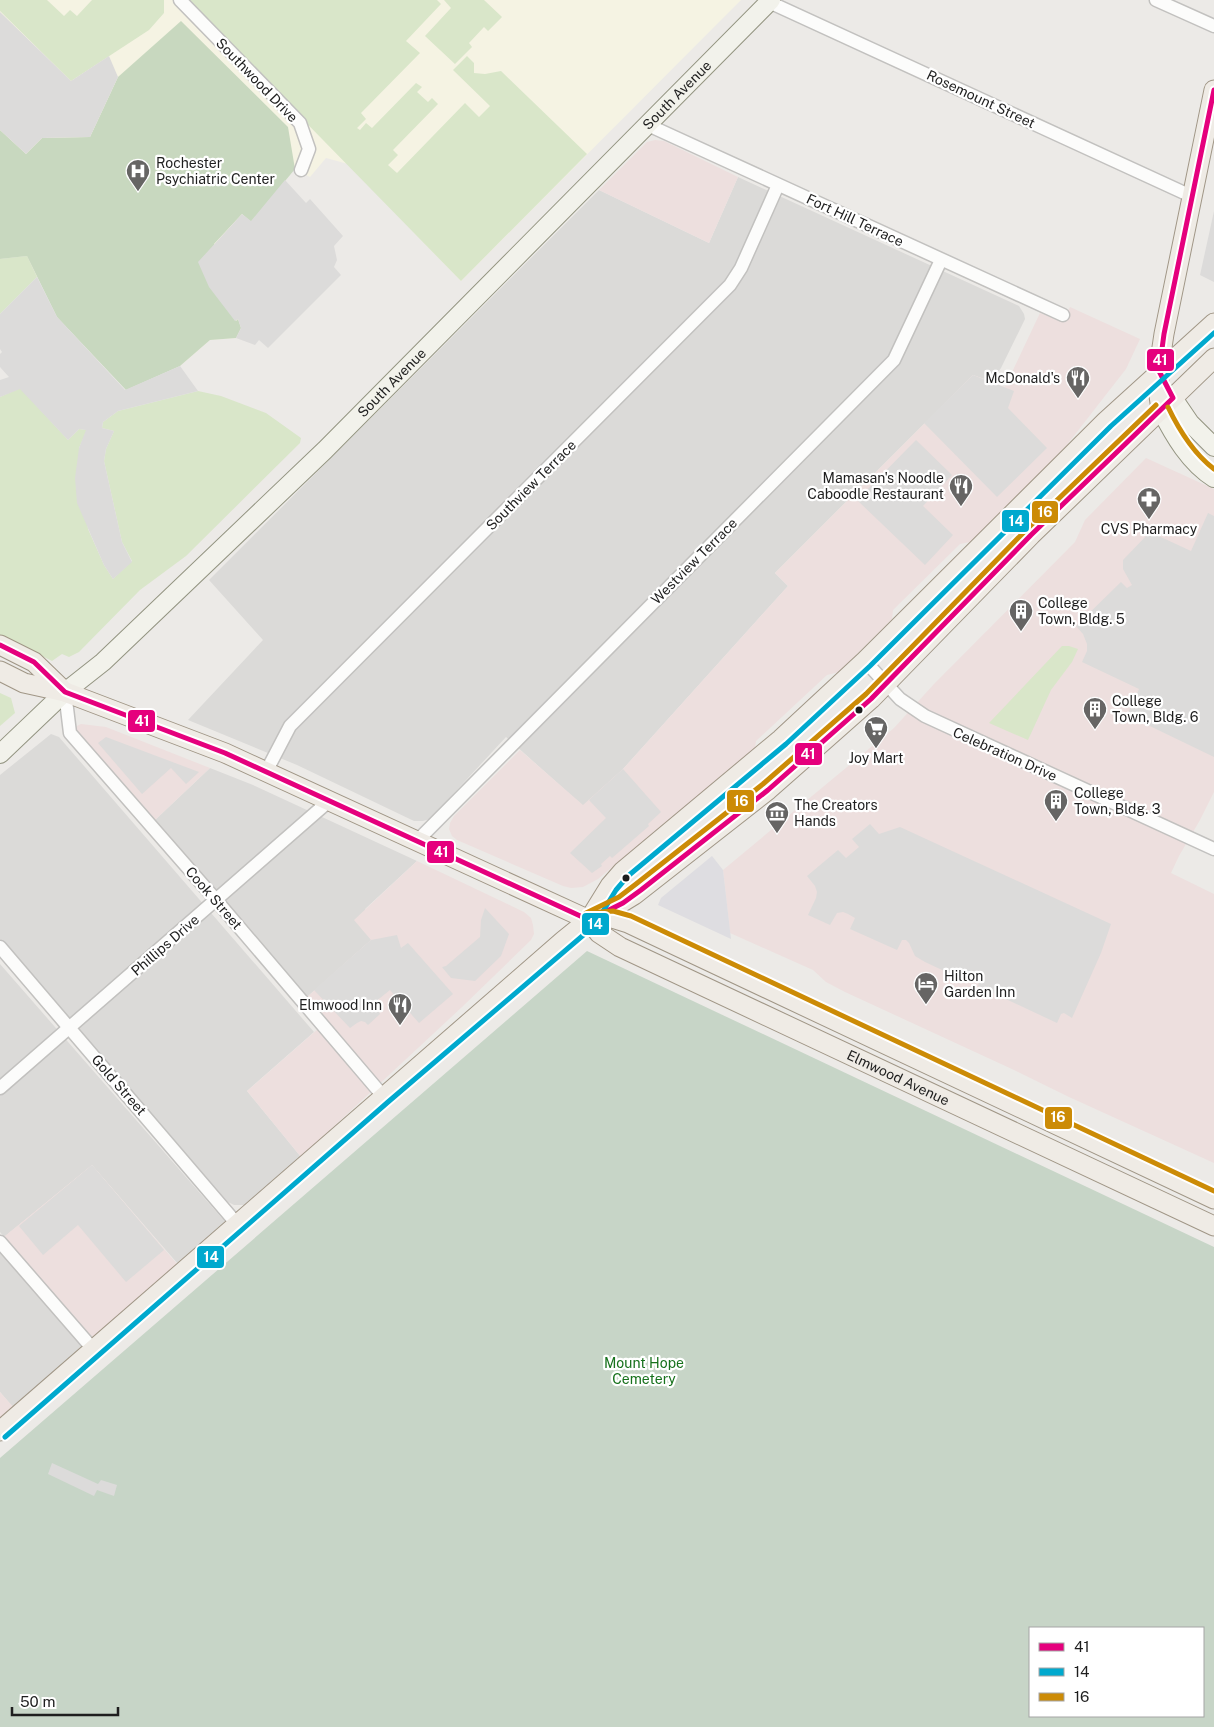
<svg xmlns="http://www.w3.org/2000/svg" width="1214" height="1727" font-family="'Public Sans',sans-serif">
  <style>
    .residential { fill: #dbdad8 }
    .commercial { fill: #eddfde }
    .education { fill: #f5f3e3 }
    .grass { fill: #d9e6c9 }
    .forest { fill: #c8d8bf }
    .cemetery { fill: #c7d5c7; fill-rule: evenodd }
    .parking { fill: #dcdbda }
    .plaza { fill: #dedde1 }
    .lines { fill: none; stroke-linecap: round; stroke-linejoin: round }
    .street-casing { stroke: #c2c1bf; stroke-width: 15 }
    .secondary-casing { stroke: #939481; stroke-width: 20 }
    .primary-casing { stroke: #a09686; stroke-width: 21 }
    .street { stroke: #fcfcfb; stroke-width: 12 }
    .secondary { stroke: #f2f2eb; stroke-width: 18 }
    .primary { stroke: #efebe5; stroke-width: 19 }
    .bus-1-casing { stroke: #fff; stroke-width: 9 }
    .bus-2-casing { stroke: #fff; stroke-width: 9 }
    .bus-3-casing { stroke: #fff; stroke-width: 9 }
    .bus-1 { stroke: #e5007d; stroke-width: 5 }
    .bus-2 { stroke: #00a9ce; stroke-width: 5 }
    .bus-3 { stroke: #cc8b06; stroke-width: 5 }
    .bus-dot { fill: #1e1e1e; stroke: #fff; stroke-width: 2 }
    .labels { text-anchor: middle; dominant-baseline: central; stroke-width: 4.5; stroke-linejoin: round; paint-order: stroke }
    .street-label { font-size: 14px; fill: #1e1e1e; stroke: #fff }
    .poi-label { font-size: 14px; fill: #1e1e1e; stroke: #fff; text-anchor: start }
    .park-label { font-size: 14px; fill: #17711c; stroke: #fff }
    .line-badge { stroke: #fff; stroke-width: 2 }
    .badge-label { font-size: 14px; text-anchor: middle; font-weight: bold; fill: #fff }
  </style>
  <rect width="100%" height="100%" fill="#eceae7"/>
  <!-- residential -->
  <g class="residential">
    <polygon points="738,177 1019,306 1024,314 1025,319 1001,368 993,379 990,381 973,375 775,573 788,586 623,769 583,806 506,737 430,819 423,821 414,821 297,765 188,720 263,640 209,580 599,190 709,243"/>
    <polygon points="51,734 59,737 314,1032 247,1091 301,1157 249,1202 244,1205 234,1205 228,1202 0,939 0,775"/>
    <polygon points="210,768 253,785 417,861 365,909 371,940 307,997 154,821"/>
    <polygon points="0,964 226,1223 178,1264 92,1165 4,1237 0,1232"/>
    <polygon points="0,1242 93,1349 19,1414 0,1392"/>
  </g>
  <!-- commercial -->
  <g class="commercial">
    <polygon points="655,140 664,141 738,177 709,243 599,190 647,142"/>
    <polygon points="1070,307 1140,339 1126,369 1066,446 970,542 960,544 893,610 892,619 839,672 827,675 756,741 755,748 598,879 583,887 571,888 563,886 457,840 452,836 449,829 450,823 454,816 520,750 583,805 623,769 788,586 775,573 973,375 1005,387 1040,313 1062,322"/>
    <polygon points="1146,458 1214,489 1214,792 1200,820 1179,856 1171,873 1214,894 1214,1163 1069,1097 1014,1070 845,992 826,982 813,970 730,933 723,870 894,728 934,684 1075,542 1085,520"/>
    <polygon points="81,724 106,727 210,768 154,821 74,729 75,727"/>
    <polygon points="417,861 524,912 531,918 533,925 534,934 531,940 462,1007 301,1157 247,1091 327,1021 307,997 371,940 354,920"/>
    <polygon points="92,1165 183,1271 93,1349 0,1240"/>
    <polygon points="0,1392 14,1408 0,1419"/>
  </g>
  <!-- education -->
  <polygon class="education" points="0,0 741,0 461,281 348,164 326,158 310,177 294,169 251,222 236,338 210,340 180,366 37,277 27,256 0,259"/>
  <!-- grass -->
  <g class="grass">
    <polygon points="0,0 47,0 64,16 70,10 77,16 92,0 164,0 164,13 149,30 71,81 0,11"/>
    <polygon points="186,0 437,0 441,4 406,41 420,53 361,113 366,119 357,128 360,130 366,123 372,128 416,83 422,87 417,92 428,102 432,98 438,104 393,150 398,155 388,165 397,173 465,103 479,117 490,106 453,70 467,56 474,63 474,73 485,74 501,71 587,154 461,281"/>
    <polygon points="444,0 484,0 502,17 488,31 484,27 469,43 472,47 455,64 425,36 451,8"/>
    <polygon points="27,256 37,277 0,314 0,259"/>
    <polygon points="20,388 68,440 79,429 87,430 79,448 88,529 104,565 113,579 132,561 122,542 104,461 106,449 114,431 102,428 103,422 118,411 198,391 221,396 266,413 301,438 300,443 186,556 140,590 79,652 69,657 62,654 52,661 0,635 0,397"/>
    <polygon points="1062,646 1069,646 1078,649 1072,662 1051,690 1028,740 989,723"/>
    <polygon points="0,693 11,698 15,713 0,726"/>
  </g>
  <!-- forest -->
  <polygon class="forest" points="181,21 288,127 295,169 251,222 242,214 214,244 236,321 238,319 241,328 236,338 210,340 180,366 126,390 57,317 27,256 0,259 0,130 26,154 42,138 90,137 118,77"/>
  <!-- cemetery -->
  <path class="cemetery" d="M587,951L1214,1247V1727H0V1458ZM1030,1628H1203V1716H1030Z"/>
  <!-- parking -->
  <g class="parking">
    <polygon points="0,12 71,81 109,56 118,77 90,137 42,138 26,154 0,130"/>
    <polygon points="285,180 306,203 310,199 343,236 334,246 337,260 334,267 341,275 268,348 259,340 255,345 236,338 241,328 238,319 235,321 209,287 198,262 242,214 251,221"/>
    <polygon points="1214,211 1214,282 1200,275"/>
    <polygon points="37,277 57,317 125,390 180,366 198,391 118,411 103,422 102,428 114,431 106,449 104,461 122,542 132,562 113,579 104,565 77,503 75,478 79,448 86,430 79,429 68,440 20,389 0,397 0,380 9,377 0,367 0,354 2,352 0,349 0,314"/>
    <polygon points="973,375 1014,391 1008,408 1047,448 997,497 924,423"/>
    <polygon points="916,440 952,475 923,506 953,535 925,565 857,500"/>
    <polygon points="1208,513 1214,516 1214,757 1127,715 1139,689 1082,662 1087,651 1087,644 1083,634 1076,626 1121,582 1127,588 1132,585 1123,569 1123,560 1150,532 1191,551"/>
    <polygon points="106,737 199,772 186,784 171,768 142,794 98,743"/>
    <polygon points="623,769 661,812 648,824 649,826 612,858 610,856 601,864 602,866 592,873 570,853 606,818 589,800"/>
    <polygon points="870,824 879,834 900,827 1111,924 1101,953 1072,1018 1064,1013 1061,1014 1057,1023 978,986 981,977 979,974 974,973 964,977 957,977 925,962 915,956 909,943 906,940 902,940 897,950 850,929 855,918 848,914 843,912 837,913 830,925 808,915 816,898 817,892 815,886 807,876 838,850 846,858 859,847 852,839"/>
    <polygon points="485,908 509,934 501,956 475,981 451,978 442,967 446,966 480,937 481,920"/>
    <polygon points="397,935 401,948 408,943 453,994 419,1023 390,990 375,1002 380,1014 368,1025 365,1022 361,1021 357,1023 350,1028 314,990 371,940"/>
    <polygon points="92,1165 164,1250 126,1282 78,1225 43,1255 19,1226"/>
    <polygon points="52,1463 98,1484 101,1480 117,1485 114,1496 97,1490 94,1496 48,1474"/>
  </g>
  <!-- plaza -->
  <polygon class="plaza" points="712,856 723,870 731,939 658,905 661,898"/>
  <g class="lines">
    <!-- street casing -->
    <g class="street-casing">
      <g id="street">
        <polyline points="180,0 300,123 309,149 301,170"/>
        <polyline points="1156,0 1214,26"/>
        <polyline points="769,2 1191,196"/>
        <polyline points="648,125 1063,315"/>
        <polyline points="865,661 900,699 925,716 1214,849"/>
        <polyline points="65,692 70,733 216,900 383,1096"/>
        <polyline points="266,772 290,726 730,285 741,268 778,185"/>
        <polyline points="417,841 894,360 941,260"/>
        <polyline points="0,947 237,1224"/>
        <polyline points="0,1088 329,801"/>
        <polyline points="0,1242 93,1349"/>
      </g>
    </g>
    <!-- secondary casing -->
    <g class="secondary-casing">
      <g id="secondary">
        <polyline points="1173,398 1190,423 1214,447"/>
        <path d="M1161,410C1174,436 1190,463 1214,478"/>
        <path id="s1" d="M0,754L65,692L103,662L325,450L771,0"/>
      </g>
    </g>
    <!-- primary casing -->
    <g class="primary-casing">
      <g id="primary">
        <path d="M1161,410C1156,384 1160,360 1164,334L1214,90"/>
        <polyline points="0,645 34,662 65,692"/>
        <polyline points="0,671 24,683 65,692 225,753 589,920 612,918 628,923 1214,1199"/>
        <polyline points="589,920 610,886 623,871 781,739 865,661 1106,421 1214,323"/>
        <path id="s2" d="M589,920L599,933L620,947L1214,1226"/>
        <polyline points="0,1431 563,941 589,920 611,909 634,895 768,790 871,699 1031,535 1214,358"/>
      </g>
    </g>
    <!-- street -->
    <use href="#street" class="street"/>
    <!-- secondary -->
    <use href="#secondary" class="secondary"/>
    <!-- primary -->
    <use href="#primary" class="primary"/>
    <!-- bus-1 casing -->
    <g class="bus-1-casing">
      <g id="bus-1">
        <polyline points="0,645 34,662 65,692 225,753 589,920"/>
        <polyline points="589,920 623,903 641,890 768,790 871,699 1031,535 1173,398 1159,371 1164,334 1214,90"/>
      </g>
    </g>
    <!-- bus-2 casing -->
    <g class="bus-2-casing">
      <polyline id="bus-2" points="5,1437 388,1102 594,926 616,890 628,876 786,744 870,666 1111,426 1214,333"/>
    </g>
    <!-- bus-3 casing -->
    <g class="bus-3-casing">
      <g id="bus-3">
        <path d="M1168,407C1179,430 1193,453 1214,469"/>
        <polyline points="586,913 619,897 636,884 763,784 866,694 1026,530 1156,405"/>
        <polyline points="588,913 613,911 631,916 1214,1191"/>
      </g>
    </g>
    <!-- bus-1 -->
    <use href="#bus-1" class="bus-1"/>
    <!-- bus-2 -->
    <use href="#bus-2" class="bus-2"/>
    <!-- bus-3 -->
    <use href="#bus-3" class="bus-3"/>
  </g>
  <!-- icons -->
  <defs>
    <g id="hospital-pin" transform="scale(1.25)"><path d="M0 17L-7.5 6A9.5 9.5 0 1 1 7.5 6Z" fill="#666564" stroke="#fff"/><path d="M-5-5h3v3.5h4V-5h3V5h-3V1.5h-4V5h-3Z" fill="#fff"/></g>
    <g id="restaurant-pin" transform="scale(1.25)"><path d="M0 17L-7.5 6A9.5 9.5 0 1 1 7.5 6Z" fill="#666564" stroke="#fff"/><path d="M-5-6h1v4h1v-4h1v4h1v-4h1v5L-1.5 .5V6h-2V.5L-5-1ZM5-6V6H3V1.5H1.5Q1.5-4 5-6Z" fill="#fff"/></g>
    <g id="pharmacy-pin" transform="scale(1.25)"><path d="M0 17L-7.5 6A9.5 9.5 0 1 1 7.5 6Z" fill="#666564" stroke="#fff"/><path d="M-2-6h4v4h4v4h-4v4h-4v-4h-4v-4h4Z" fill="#fff"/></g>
    <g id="building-pin" transform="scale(1.25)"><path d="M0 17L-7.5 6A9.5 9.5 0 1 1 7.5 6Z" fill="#666564" stroke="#fff"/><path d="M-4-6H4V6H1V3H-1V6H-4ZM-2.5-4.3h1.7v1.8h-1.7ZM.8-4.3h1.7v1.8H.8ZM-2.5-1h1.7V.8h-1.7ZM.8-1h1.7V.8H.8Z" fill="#fff"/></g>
    <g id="supermarket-pin" transform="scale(1.25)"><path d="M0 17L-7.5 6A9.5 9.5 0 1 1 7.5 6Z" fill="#666564" stroke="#fff"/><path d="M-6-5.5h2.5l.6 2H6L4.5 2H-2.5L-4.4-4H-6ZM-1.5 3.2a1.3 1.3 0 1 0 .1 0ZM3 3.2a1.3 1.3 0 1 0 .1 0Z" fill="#fff"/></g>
    <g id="museum-pin" transform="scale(1.25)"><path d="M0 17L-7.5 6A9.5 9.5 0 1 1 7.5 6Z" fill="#666564" stroke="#fff"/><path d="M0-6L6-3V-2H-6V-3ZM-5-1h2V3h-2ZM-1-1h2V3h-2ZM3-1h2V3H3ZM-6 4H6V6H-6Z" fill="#fff"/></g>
    <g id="hotel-pin" transform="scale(1.25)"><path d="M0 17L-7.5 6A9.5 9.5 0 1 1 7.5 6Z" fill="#666564" stroke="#fff"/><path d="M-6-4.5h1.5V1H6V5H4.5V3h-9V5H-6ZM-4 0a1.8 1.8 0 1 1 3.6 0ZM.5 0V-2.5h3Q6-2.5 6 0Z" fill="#fff"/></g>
  </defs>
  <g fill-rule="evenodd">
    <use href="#hospital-pin" x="138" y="171"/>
    <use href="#restaurant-pin" x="1078" y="378"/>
    <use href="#restaurant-pin" x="961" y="486"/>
    <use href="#pharmacy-pin" x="1149" y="499"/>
    <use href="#building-pin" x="1021" y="611"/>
    <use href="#building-pin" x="1095" y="709"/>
    <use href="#supermarket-pin" x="876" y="728"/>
    <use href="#building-pin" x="1056" y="801"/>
    <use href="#museum-pin" x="777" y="813"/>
    <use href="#hotel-pin" x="926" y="984"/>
    <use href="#restaurant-pin" x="400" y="1005"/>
  </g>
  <!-- markers -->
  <g class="bus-dot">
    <circle cx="859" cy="710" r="4.5"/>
    <circle cx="626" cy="878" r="4.5"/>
  </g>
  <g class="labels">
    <!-- street labels -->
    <g class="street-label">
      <text transform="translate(257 80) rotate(46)">Southwood Drive</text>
      <text stroke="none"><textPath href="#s1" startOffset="945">South Avenue</textPath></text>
      <text transform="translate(981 99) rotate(25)">Rosemount Street</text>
      <text transform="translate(855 220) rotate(25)">Fort Hill Terrace</text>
      <text stroke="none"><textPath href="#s1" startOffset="540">South Avenue</textPath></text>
      <text transform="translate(531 485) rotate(-45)">Southview Terrace</text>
      <text transform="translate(694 561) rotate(-45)">Westview Terrace</text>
      <text transform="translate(1005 754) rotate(24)">Celebration Drive</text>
      <text transform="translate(214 898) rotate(49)">Cook Street</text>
      <text transform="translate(165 945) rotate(-41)">Phillips Drive</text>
      <text stroke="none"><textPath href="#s2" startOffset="349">Elmwood Avenue</textPath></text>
      <text transform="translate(119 1085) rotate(49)">Gold Street</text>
    </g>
    <!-- poi labels -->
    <g class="poi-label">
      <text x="156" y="163">Rochester<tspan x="156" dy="16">Psychiatric Center</tspan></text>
      <text x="1060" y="378" text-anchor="end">McDonald's</text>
      <text x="944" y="478" text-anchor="end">Mamasan's Noodle<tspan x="944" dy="16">Caboodle Restaurant</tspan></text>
      <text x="1149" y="529" text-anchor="middle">CVS Pharmacy</text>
      <text x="1038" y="603">College<tspan x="1038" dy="16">Town, Bldg. 5</tspan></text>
      <text x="1112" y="701">College<tspan x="1112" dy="16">Town, Bldg. 6</tspan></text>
      <text x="876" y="758" text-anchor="middle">Joy Mart</text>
      <text x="1074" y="793">College<tspan x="1074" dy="16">Town, Bldg. 3</tspan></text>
      <text x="794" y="805">The Creators<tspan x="794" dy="16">Hands</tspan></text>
      <text x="944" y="976">Hilton<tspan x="944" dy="16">Garden Inn</tspan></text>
      <text x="382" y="1005" text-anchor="end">Elmwood Inn</text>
    </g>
    <!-- park labels -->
    <g class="park-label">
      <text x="644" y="1363">Mount Hope<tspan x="644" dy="16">Cemetery</tspan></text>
    </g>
  </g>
  <g class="line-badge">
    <rect x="1146" y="348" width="29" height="24" rx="5" fill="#e5007d"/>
    <rect x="1031" y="500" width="28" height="24" rx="5" fill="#cc8b06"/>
    <rect x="1001" y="509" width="29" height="24" rx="5" fill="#00a9ce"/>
    <rect x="127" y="709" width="29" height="24" rx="5" fill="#e5007d"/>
    <rect x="794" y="742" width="29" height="24" rx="5" fill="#e5007d"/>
    <rect x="726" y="789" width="29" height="24" rx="5" fill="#cc8b06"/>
    <rect x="426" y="840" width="29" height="24" rx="5" fill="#e5007d"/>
    <rect x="581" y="912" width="29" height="24" rx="5" fill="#00a9ce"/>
    <rect x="1044" y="1106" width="29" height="24" rx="5" fill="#cc8b06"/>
    <rect x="196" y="1245" width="29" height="24" rx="5" fill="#00a9ce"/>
  </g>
  <g class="badge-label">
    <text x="1160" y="365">41</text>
    <text x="1045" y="517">16</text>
    <text x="1016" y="526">14</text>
    <text x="142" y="726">41</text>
    <text x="808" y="759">41</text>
    <text x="741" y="806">16</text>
    <text x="441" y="857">41</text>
    <text x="595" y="929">14</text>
    <text x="1058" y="1122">16</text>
    <text x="211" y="1262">14</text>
  </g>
  <!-- legend -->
  <rect x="1029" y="1627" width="175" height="90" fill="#ffffff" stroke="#a5a5a5"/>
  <rect x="1039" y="1643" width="25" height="8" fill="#e5007d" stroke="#a5a5a5"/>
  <text x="1074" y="1652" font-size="15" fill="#1e1e1e">41</text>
  <rect x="1039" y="1668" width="25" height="8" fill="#00a9ce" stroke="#a5a5a5"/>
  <text x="1074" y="1677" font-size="15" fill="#1e1e1e">14</text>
  <rect x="1039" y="1693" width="25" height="8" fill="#cc8b06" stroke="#a5a5a5"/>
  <text x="1074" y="1702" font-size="15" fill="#1e1e1e">16</text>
  <!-- scale -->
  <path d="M12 1707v8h106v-8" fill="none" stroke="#1e1e1e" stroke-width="2.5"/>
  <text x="20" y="1707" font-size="15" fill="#1e1e1e" stroke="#ffffff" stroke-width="4" paint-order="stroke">50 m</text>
</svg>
